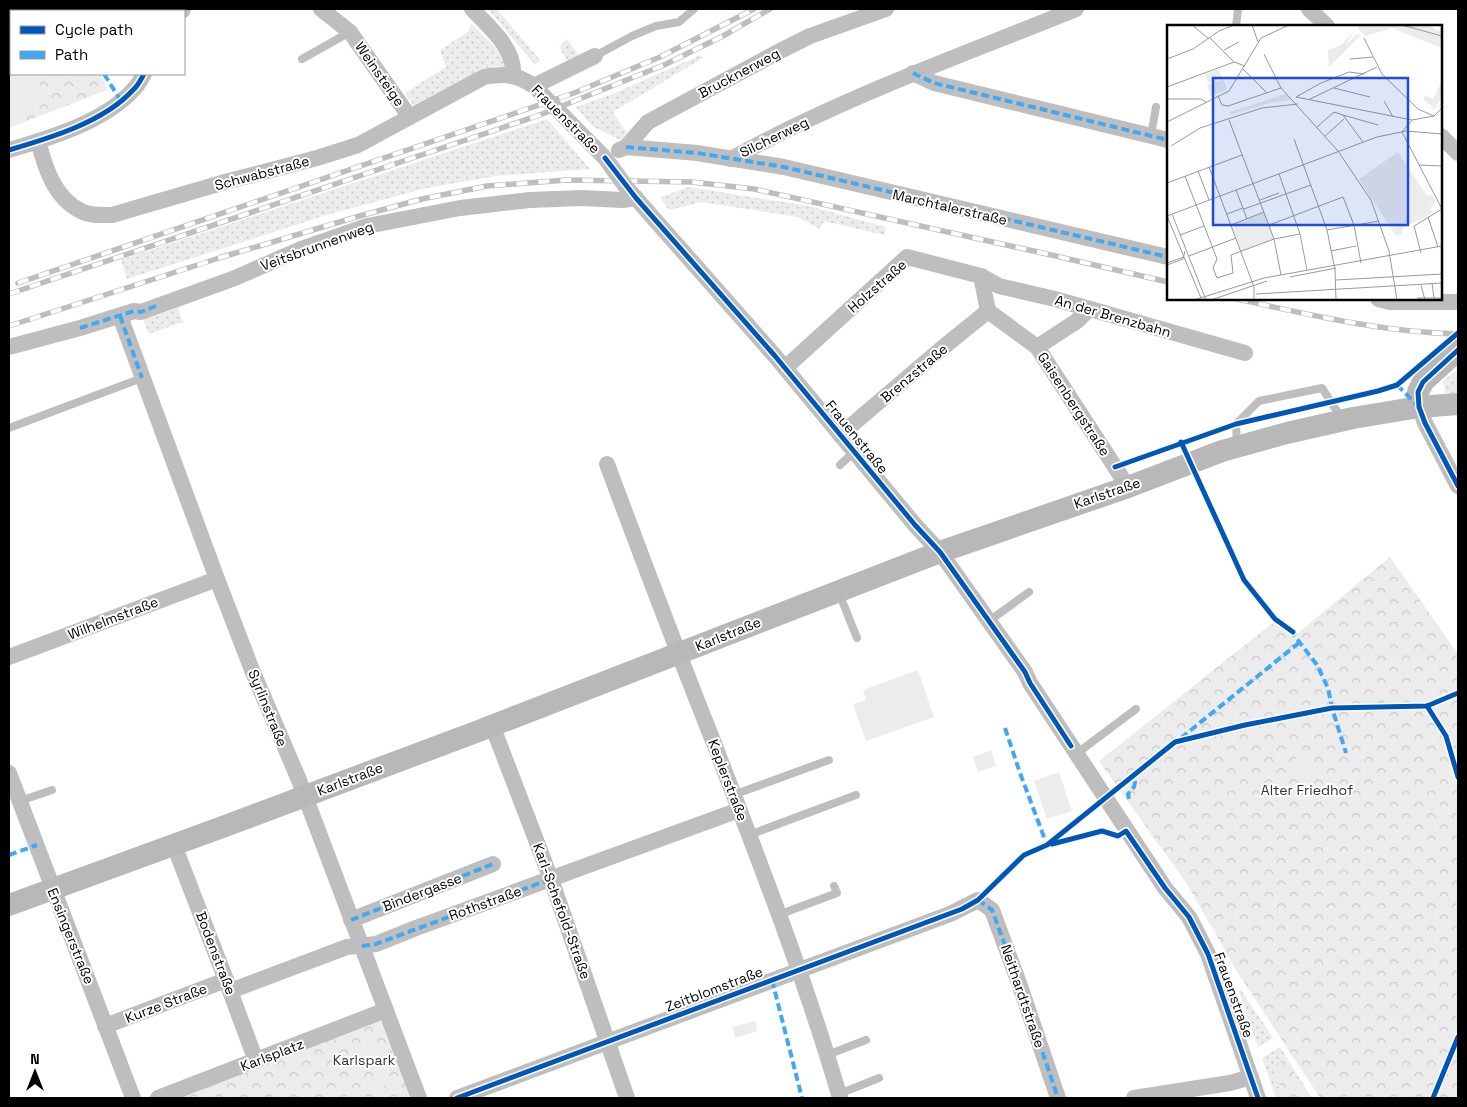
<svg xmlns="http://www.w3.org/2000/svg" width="1467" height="1107" font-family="'Space Grotesk',sans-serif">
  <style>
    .grass { fill: url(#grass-dots) }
    .park { fill: url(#park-crowns) }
    .pitch { fill: #ececec }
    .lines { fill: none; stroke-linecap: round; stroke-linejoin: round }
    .lane { stroke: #bebebe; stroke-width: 8 }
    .street { stroke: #bebebe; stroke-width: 16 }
    .secondary { stroke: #b8b8b8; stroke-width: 22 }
    .rail-casing { stroke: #bebebe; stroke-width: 5.5 }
    .rail { stroke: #fff; stroke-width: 4; stroke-dasharray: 11; stroke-linecap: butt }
    .street-bridge { stroke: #bebebe; stroke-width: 16 }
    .quiet { stroke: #3fa9f5; stroke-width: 4; stroke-dasharray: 8 4; stroke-linecap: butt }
    .cycleway-casing { stroke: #fff; stroke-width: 8 }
    .cycleway { stroke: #0057b8; stroke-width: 5 }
    .labels { text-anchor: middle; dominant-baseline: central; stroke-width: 4; stroke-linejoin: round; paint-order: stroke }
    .street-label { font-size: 14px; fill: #000; stroke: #fff }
    .park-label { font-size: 14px; fill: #333; stroke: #fff }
    .inset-road { fill: none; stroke: #999; stroke-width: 1 }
    .view { fill: #1d4ed8; fill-opacity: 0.15; stroke: #1d4ed8; stroke-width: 2.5 }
    .inset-edge { fill: none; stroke: #000; stroke-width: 2.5 }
  </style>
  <defs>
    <pattern id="grass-dots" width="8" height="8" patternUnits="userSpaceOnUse" patternTransform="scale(1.25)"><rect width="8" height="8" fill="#ececec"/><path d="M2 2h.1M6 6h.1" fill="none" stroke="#c9c9c9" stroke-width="1.8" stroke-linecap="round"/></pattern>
    <pattern id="park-crowns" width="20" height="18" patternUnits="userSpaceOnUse" patternTransform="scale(1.25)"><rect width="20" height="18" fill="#ececec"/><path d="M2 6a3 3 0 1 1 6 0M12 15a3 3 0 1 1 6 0" fill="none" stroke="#c9c9c9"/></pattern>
  </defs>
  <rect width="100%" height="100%" fill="#fff"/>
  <!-- grass -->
  <g class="grass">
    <polygon points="9,9 51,9 45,11 11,11 11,24 9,25"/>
    <polygon points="488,9 497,9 540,60 535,65"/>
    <polygon points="471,23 502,55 507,67 493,66 414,106 405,93 446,67 440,50 469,31"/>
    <polygon points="567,39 580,57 568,62 559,47"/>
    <polygon points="701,55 703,58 613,112 627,133 620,140 592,126 576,107 610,95"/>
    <polygon points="547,119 590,169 496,176 427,188 330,214 127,279 121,260"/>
    <polygon points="689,187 809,206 886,227 884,235 824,221 820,229 798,217 702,202 669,210 660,197"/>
    <polygon points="178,308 183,322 149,334 143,320"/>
    <polygon points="1458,369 1458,394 1445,393 1443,381"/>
    <polygon points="1241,990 1273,1038 1258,1047 1239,992"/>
    <polygon points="1280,1047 1312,1098 1308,1098 1286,1059 1273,1065 1284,1098 1276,1098 1262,1058"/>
  </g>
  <!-- park -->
  <g class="park">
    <polygon points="11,30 11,74 101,74 107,90 9,128 9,31"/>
    <polygon points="1390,557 1458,654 1458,1098 1320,1098 1236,970 1187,884 1099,761 1274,622 1298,633"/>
    <polygon points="386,1010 419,1098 158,1098"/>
    <polygon points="1286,1059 1308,1098 1284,1098 1273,1065"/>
  </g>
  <!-- pitch -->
  <g class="pitch">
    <polygon points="13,74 36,74 46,100 9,114 9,75"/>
    <polygon points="918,670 934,717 866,741 853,704 866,700 863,690"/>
    <polygon points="991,750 996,766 978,772 973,757"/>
    <polygon points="1302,752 1317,767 1306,778 1291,763"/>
    <polygon points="1059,772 1072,811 1047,819 1034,781"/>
    <polygon points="755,1021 758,1031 735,1038 732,1027"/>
    <polygon points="371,1046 375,1057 362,1062 358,1051"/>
    <polygon points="382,1075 386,1085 373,1090 369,1080"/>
  </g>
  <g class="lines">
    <!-- lane -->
    <g class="lane">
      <polyline points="1236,26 1238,9"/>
      <polyline points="595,56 632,36 656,26 679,22 694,9"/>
      <polyline points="302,59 350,32"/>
      <polyline points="1151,135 1156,107"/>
      <polyline points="9,428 142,378"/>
      <polyline points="1237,443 1236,424 1259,401 1322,388 1342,419"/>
      <polyline points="840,465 854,452"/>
      <polyline points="839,593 857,638"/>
      <polyline points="989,621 1029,592"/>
      <polyline points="1076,754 1136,709"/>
      <polyline points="733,795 829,760"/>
      <polyline points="20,801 52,790"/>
      <polyline points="749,835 856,795"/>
      <polyline points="778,915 837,893 834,886"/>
      <polyline points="827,1055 866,1040"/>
      <polyline points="839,1094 879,1078"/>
    </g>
    <!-- street -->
    <g class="street">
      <polyline points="321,9 350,32 409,116"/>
      <path d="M472,9C489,27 516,49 513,76"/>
      <polyline points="1309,9 1327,26"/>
      <polyline points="182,11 183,9"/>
      <polyline points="913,73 934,83 1168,140"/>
      <polyline points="534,86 595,56"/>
      <polyline points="1441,136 1458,153"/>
      <path d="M38,141C45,167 54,198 81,211C90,216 102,215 112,215L225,182L317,158L358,145L484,77C505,73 516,74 534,86L605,158L611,166"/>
      <polyline points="626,147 697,153 784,167 1168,257"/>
      <path d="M9,150C50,138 104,122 133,90C138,86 141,79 144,74"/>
      <polyline points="619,150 626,147 648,122 780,51 810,36 886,9"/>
      <path d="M731,159C841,98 960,56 1076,9"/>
      <polyline points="626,187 775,356 915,525 940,552 1025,672 1030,683 1165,888 1189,917 1208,954 1258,1098"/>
      <polyline points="981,276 999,286 1055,299 1245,353"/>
      <polyline points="1378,299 1390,302 1458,302"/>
      <polyline points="988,311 1037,347 1128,487"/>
      <polyline points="120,316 217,579 252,670 299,780 419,1098"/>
      <polyline points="9,347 80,328 134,311 141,312 235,278 301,249 367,226 460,208 530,200 581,198 622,200 636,198"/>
      <polyline points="1037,347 1077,321 1089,309"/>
      <polyline points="785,368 907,257 981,276 988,311"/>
      <polyline points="1419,407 1425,423 1458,486"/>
      <polyline points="840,435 941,349 988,311"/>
      <path d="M607,464C642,558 678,653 715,746C760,863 805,978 840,1098"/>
      <polyline points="9,657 217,579"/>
      <polyline points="492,725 551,879 627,1098"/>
      <polyline points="9,773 133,1098"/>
      <polyline points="174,845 226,980 256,1061"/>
      <polyline points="351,920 493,864"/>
      <polyline points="230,991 347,947 376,944 416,928 739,810"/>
      <polyline points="105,1026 226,980"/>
      <polyline points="158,1098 386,1010"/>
      <polyline points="457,1098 950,914 978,900 992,910 1019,983 1058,1098"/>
      <polyline points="1134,1098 1230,1083 1251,1077"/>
    </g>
    <!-- secondary -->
    <g class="secondary">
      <polyline points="1419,407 1418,392 1423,382 1458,350"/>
      <polyline points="9,905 217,829 476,732 940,552 1128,487 1222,451 1287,433 1353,418 1419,407 1458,404"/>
    </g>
    <!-- rail casing -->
    <g class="rail-casing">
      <g id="rail">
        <polyline points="18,283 574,93 660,57 754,9"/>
        <polyline points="9,294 537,116 664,65 723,36 770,9"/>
        <path d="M1237,299C1310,315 1383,332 1458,334"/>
        <polyline points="9,326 219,258 356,217 422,199 487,186 566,180 692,182 754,189 1047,254 1168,282"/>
      </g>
    </g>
    <!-- rail -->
    <use href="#rail" class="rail"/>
    <!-- street-bridge -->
    <polyline class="street-bridge" points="611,166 626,187"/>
    <!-- quiet -->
    <g class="quiet">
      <polyline points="79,9 80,11"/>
      <polyline points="913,73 934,83 1168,140"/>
      <polyline points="104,74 121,101"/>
      <polyline points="626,147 697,153 784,167 1168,257"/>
      <polyline points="120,316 142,378"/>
      <polyline points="80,328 134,311 141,312 156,306"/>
      <polyline points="1397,385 1419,407"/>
      <polyline points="1290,630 1317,665 1328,688 1332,708 1346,753"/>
      <polyline points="1005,728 1020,773 1047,845"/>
      <polyline points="1181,738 1300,642"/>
      <polyline points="1129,799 1128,794 1134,787 1135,782 1131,777"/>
      <polyline points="9,855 37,845"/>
      <polyline points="978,900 992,910 1019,983 1058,1098"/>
      <polyline points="351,920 493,864"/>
      <polyline points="362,946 376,944 551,879"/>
      <polyline points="772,980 802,1098"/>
    </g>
    <!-- cycleway casing -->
    <g class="cycleway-casing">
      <g id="cycleway">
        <path d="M9,150C50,138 104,122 133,90C138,86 141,79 144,74"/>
        <polyline points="605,158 636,198 775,356 915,525 940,552 1025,672 1030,683 1071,746"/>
        <polyline points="1458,350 1423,382 1418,392 1419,407 1425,423 1458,486"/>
        <polyline points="1181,442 1244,580 1275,619 1293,632"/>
        <polyline points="1115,467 1236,424 1378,391 1397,385 1458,333"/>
        <polyline points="1427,706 1446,736 1458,777"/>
        <polyline points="1052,844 1102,831 1118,836 1126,831 1165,888 1189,917 1208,954 1258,1098"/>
        <polyline points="457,1098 962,909 978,900 1024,855 1047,845 1175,742 1245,725 1332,708 1427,706 1458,693"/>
        <polyline points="1433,1098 1458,1037"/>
      </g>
    </g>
    <!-- cycleway -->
    <use href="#cycleway" class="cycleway"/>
  </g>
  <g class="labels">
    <!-- street labels -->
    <g class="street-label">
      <text transform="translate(739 73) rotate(-28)">Brucknerweg</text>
      <text transform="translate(380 74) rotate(55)">Weinsteige</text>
      <text transform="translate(566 119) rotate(45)">Frauenstraße</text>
      <text transform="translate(774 137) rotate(-26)">Silcherweg</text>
      <text transform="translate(262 173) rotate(-15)">Schwabstraße</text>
      <text transform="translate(950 207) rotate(13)">Marchtalerstraße</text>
      <text transform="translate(317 246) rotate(-20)">Veitsbrunnenweg</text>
      <text transform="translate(877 286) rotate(-41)">Holzstraße</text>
      <text transform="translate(1113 316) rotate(16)">An der Brenzbahn</text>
      <text transform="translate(914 373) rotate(-40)">Brenzstraße</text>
      <text transform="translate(1074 404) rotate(57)">Gaisenbergstraße</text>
      <text transform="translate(857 437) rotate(51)">Frauenstraße</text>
      <text transform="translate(1107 493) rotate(-19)">Karlstraße</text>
      <text transform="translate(113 618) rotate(-21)">Wilhelmstraße</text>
      <text transform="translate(728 634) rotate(-22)">Karlstraße</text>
      <text transform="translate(268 708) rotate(68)">Syrlinstraße</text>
      <text transform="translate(350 779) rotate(-21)">Karlstraße</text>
      <text transform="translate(728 780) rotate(69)">Keplerstraße</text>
      <text transform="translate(422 892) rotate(-21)">Bindergasse</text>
      <text transform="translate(485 903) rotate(-20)">Rothstraße</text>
      <text transform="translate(562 911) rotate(70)">Karl-Schefold-Straße</text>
      <text transform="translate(71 936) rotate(68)">Ensingerstraße</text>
      <text transform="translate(216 953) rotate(69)">Bodenstraße</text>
      <text transform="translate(714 989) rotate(-21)">Zeitblomstraße</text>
      <text transform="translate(1234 995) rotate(70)">Frauenstraße</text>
      <text transform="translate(1023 996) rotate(71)">Neithardtstraße</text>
      <text transform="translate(166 1003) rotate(-21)">Kurze Straße</text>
      <text transform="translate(272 1055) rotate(-21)">Karlsplatz</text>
    </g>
    <!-- park labels -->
    <g class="park-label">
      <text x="1307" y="790">Alter Friedhof</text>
      <text x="364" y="1060">Karlspark</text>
    </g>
  </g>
  <!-- overview -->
  <g transform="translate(1167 25)">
    <rect width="275" height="275" fill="#fff"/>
    <path d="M52,44L55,53L41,58L38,49ZM119,69L124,75L103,78L63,90L62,87Z" fill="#ececec"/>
    <path d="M193,0H262L271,6L274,2L275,23L225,3L198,11L191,3ZM188,5L179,19L191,9L193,11L162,42L161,25L174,20ZM275,56V71L268,84L257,75V70L266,74Z" fill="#ececec"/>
    <path d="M56,54L60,65L44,71L40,60ZM231,127L260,171L265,169L269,177L263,183L266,188L236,203L235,210L229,211L192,154ZM97,187L107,214L74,226L64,200Z" fill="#ececec"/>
    <path class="inset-road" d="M25,0L42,14M85,0L91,17M235,0L275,11M43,13L67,37M197,13L215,49L251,84L267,91M57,25L72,17M97,29L114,63L171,126L204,175L222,226L230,275M0,34L26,24L52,6L67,0M183,34L206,32M76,44L100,68M0,62L67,37L78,41M167,63L203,72M51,71L55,80L61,81L114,63M129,72L245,95M129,72L154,58L182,47L198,49M0,74H34L39,77M143,74L210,42M217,76L226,92M176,90L211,100M62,95L107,214L114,250M0,97L62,66L94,13L122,0M150,102L167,87L176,90L196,117M235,107L275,184M235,107L245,95L267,91L275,83M158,111L177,94M127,114L160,205L168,245L169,275M4,121L33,103L95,83L131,79M252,140L275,141M42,142L87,262V275M31,146L42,175M112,149L133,209L140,245M18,151L50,234L46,243L50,253L66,248L64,230L107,214L133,209M0,158L75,130M69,165L80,194M93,175L112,168M77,184L144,160M5,189L39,275M60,189L76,183M0,191L210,112L239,106L275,109M0,191L34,273M261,192L271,222M64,200L97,187M102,200L176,172L187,200L194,238M160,205L212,196M13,210L37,201M164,226L189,221M254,228L247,201L275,184M22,231L69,213M0,238L17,232M0,240L16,234L18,226M123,252L169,243M169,255L275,249M265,258L267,273M254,260L258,275M89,269L275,258M250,273H275M27,275L97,253L275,221M44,275L100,256"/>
    <path class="view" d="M46,53H241V200H46Z"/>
    <rect width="275" height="275" class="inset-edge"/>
  </g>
  <!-- border -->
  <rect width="1467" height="1107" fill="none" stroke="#000000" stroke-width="20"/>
  <!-- legend -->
  <rect x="10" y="10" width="175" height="65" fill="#ffffff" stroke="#999999"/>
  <rect x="20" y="26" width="25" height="8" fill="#0057b8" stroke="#999999"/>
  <text x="55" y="35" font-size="15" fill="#000000">Cycle path</text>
  <rect x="20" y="51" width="25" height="8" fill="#3fa9f5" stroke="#999999"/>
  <text x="55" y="60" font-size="15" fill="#000000">Path</text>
  <!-- north arrow -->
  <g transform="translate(35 1072)" stroke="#ffffff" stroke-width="4" paint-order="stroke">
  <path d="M0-4L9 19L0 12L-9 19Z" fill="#000000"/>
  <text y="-8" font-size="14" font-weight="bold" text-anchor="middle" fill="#000000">N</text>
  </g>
</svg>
